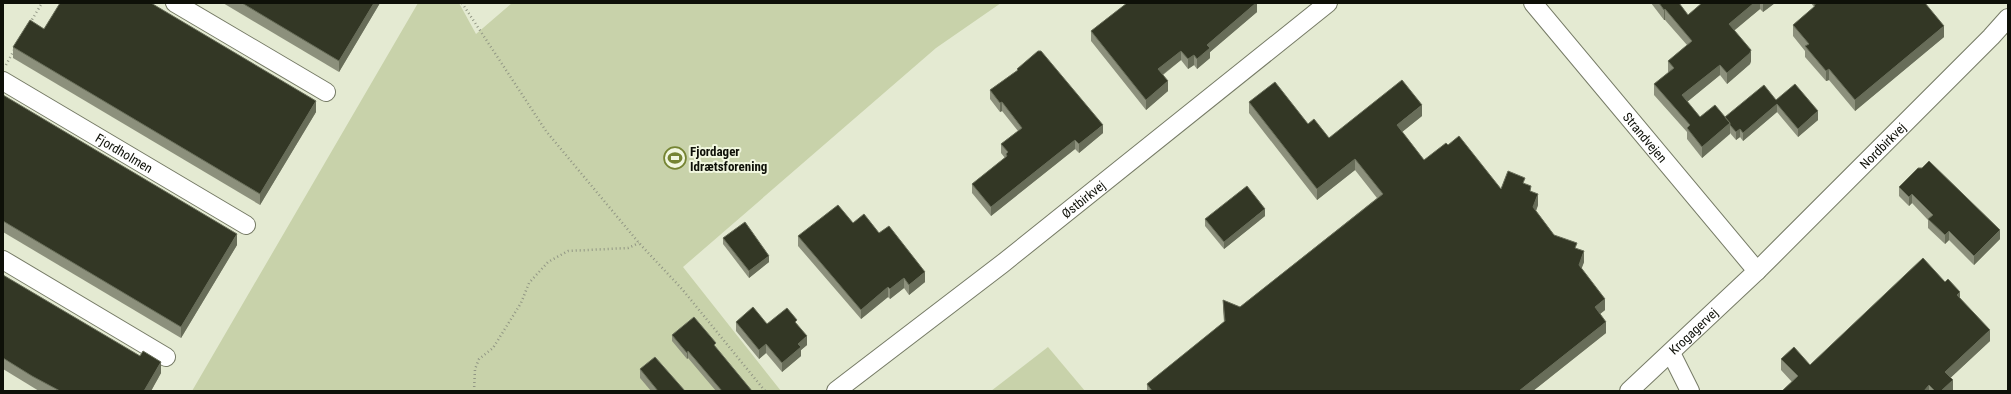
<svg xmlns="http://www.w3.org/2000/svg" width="2011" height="394" font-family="'Roboto Condensed',sans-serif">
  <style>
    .green { fill: #c8d2aa }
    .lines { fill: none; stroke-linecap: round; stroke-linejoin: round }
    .minor-casing { stroke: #767b66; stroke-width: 20 }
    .path { stroke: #919684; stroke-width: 2.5; stroke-dasharray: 1 3; stroke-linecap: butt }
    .minor { stroke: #fff; stroke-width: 18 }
    .wall { fill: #8c907c }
    .shaded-wall { fill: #686d59 }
    .building { fill: #333725; stroke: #686d59 }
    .labels { text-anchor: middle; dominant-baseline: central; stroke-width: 4; stroke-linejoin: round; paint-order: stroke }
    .street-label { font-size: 13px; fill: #0e1008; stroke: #f1f7df }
    .poi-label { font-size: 13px; font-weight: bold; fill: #0e1008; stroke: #f1f7df; text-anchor: start }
  </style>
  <rect width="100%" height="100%" fill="#e4ead2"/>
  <!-- green -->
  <g class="green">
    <polygon points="418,3 459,3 476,34 512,3 1001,3 936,48 683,267 781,391 192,391"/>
    <polygon points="1048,347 1085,391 991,391"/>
  </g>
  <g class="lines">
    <!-- minor casing -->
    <g class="minor-casing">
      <g id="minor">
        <polyline points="175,3 326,92"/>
        <path id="s1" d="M1533,3L1757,271"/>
        <path id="s2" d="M3,81L246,225"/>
        <polyline points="3,260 166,357"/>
        <polyline points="1671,353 1690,391"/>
        <path id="s3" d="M836,391L1002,264L1328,3"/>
        <path id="s4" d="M1629,391L1757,271L1991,37L2008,18"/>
      </g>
    </g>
    <!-- path -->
    <g class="path">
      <polyline points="462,3 546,131 639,243 682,289 765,391"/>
      <polyline points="30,23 42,3"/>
      <polyline points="6,65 14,50"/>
      <polyline points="474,391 475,369 479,359 493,348 521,303 529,283 548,262 568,251 628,248 639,243"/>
    </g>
    <!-- minor -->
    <use href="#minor" class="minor"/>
  </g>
  <!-- wall -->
  <g class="wall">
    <polygon points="223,3 380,3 339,72"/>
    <polygon points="1125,3 1257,3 1257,12 1210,52 1210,58 1197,69 1194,65 1188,69 1181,60 1163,75 1168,91 1146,110 1091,41 1091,31 1126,4"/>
    <polygon points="1651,3 1679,3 1688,15 1702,3 1775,3 1763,12 1760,9 1734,30 1751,61 1750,64 1727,84 1720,75 1687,102 1700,117 1725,117 1776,100 1818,120 1798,137 1777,112 1743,141 1740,137 1736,140 1730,133 1702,158 1687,139 1687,132 1654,95 1654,84 1669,72 1668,72 1668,61 1687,45 1665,20 1664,20"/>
    <polygon points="1811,3 1925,3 1944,37 1855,111 1829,80 1826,81 1805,57 1805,51 1793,36 1793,25 1814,7"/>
    <polygon points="44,29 316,112 260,205 13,58 13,47"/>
    <polygon points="1017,69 1103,133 1079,153 1075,149 991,216 972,193 972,184 1005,158 1001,153 1001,144 1018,131 1002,111 1000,112 990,99 990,90 1017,71"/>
    <polygon points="3,95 237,245 181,338 3,232"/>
    <polygon points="1249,102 1308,124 1329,138 1422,116 1402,132 1424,160 1448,145 1501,189 1525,184 1531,192 1538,205 1536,211 1554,235 1577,249 1584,262 1581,269 1605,310 1600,314 1606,333 1533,391 1147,391 1147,384 1224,322 1223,311 1223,300 1240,307 1377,198 1355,170 1317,200 1249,113"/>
    <polygon points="1899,187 2000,239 1974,265 1949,240 1945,244 1928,228 1928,220 1912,203 1909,206 1899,196"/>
    <polygon points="1265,216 1224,249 1205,226 1205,219"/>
    <polygon points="853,223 879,233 925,282 909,295 904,288 890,299 888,297 861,319 798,246 798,236"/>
    <polygon points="723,238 769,262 749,278 723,244"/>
    <polygon points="3,275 161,373 151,391 39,391 3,369"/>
    <polygon points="1960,298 1990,341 1950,378 1953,391 1782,391 1792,382 1781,370 1781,359 1810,365"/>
    <polygon points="736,322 797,324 807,345 801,350 801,356 782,372 766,353 759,359 736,331"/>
    <polygon points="672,335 716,348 752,391 716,391 688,358 687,359 672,341"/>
    <polygon points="640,369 685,391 651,391 640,378"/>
  </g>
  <!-- shaded-wall -->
  <g class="shaded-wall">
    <polygon points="374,3 380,3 339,72 339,61"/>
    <polygon points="1256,3 1257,3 1257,12 1210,52 1210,58 1197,69 1197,59 1207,45"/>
    <polygon points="1754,3 1760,3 1760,9 1729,35 1729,24"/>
    <polygon points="1763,3 1775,3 1763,12"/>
    <polygon points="1665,9 1665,20 1664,20 1664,10"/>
    <polygon points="1944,26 1944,37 1855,111 1855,100"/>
    <polygon points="1751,50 1751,61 1750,64 1727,84 1727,73"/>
    <polygon points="1181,51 1181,60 1158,78 1158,69"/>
    <polygon points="1194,55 1194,65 1188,69 1188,59"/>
    <polygon points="1720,65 1720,75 1682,106 1682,95"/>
    <polygon points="1829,69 1829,80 1826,81 1826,71"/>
    <polygon points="1168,81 1168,91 1146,110 1146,100"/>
    <polygon points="316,101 316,112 260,205 260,194"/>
    <polygon points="1002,102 1002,111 1000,112 1000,103"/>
    <polygon points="1777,104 1777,112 1743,141 1743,133"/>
    <polygon points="1422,105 1422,116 1397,136 1397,125"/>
    <polygon points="1818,111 1818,120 1798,137 1798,129"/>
    <polygon points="1730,123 1730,134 1702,158 1702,147"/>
    <polygon points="1103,125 1103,133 1079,153 1079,144"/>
    <polygon points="1740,129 1740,137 1736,140 1736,132"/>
    <polygon points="1075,140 1075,149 991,216 991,207"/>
    <polygon points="1355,159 1355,170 1317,200 1317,189"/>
    <polygon points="1538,194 1538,205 1533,219 1533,207"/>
    <polygon points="1912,194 1912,203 1909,206 1909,197"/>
    <polygon points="1265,209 1265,216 1224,249 1224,242"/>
    <polygon points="2000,230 2000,239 1974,265 1974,256"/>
    <polygon points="1949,231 1949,240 1945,244 1945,235"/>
    <polygon points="237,234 237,245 181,338 181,327"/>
    <polygon points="1584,251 1584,262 1579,276 1579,265"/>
    <polygon points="769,256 769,262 749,278 749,271"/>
    <polygon points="925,272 925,282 909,295 909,285"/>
    <polygon points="904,278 904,288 890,299 890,289"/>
    <polygon points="888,287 888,297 861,319 861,310"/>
    <polygon points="1960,292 1960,303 1957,295"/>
    <polygon points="1605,299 1605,310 1595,318 1595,307"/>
    <polygon points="1606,322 1606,333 1533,391 1519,391"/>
    <polygon points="1990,330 1990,341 1945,383 1945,372"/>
    <polygon points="807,336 807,345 801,350 801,356 782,372 782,363 798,344"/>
    <polygon points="766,344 766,353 759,359 759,350"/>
    <polygon points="688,351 688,358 687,359 687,353"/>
    <polygon points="161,362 161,373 151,391 144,391"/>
    <polygon points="1953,380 1953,391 1941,391"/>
    <polygon points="1929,385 1929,391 1924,391"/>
  </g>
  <!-- building -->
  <g class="building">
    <polygon points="60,3 151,3 316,101 260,194 13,47 30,20 44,29"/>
    <polygon points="242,3 374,3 339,61"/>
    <polygon points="1127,3 1256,3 1207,45 1210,48 1197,59 1194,55 1188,59 1181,51 1158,69 1168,81 1146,100 1091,31"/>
    <polygon points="1659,3 1679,3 1688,15 1702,3 1754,3 1729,24 1751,50 1750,53 1727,73 1720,65 1682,95 1700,117 1715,105 1730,123 1702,147 1687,128 1690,125 1654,84 1674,68 1668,61 1692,41 1665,9 1664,10"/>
    <polygon points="1817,3 1925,3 1944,26 1855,100 1829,69 1826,71 1805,46 1809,44 1793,25 1815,6 1814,5"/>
    <polygon points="1038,51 1041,51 1103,125 1079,144 1075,140 991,207 972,184 1007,156 1006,154 1008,152 1001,144 1022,128 1002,102 1000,103 990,90 1018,70 1017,69"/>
    <polygon points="1402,80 1422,105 1397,125 1424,160 1446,143 1448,145 1459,136 1501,189 1508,171 1525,178 1523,183 1531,186 1530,191 1538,194 1533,207 1554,235 1577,243 1575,248 1584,251 1579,265 1605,299 1595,307 1606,322 1519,391 1152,391 1147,384 1225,321 1223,300 1240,307 1383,194 1355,159 1317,189 1249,102 1275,82 1308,124 1314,119 1329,138"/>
    <polygon points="1795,84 1818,111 1798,129 1777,104 1743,133 1740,129 1736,132 1730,125 1730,123 1725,117 1764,85 1776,100"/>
    <polygon points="3,95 237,234 181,327 3,221"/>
    <polygon points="1929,161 2000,230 1974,256 1949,231 1945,235 1928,219 1933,215 1912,194 1909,197 1899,187 1918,168 1922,168"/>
    <polygon points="1247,186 1265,209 1224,242 1205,219"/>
    <polygon points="838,205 853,223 864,214 879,233 889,226 925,272 909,285 904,278 890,289 888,287 861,310 798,236"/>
    <polygon points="745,222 769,256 749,271 723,238"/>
    <polygon points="1923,258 1945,282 1948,279 1960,292 1957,295 1990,330 1945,372 1953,380 1941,391 1935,391 1929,385 1924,391 1782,391 1798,376 1781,359 1794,347 1810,365"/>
    <polygon points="3,275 140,356 143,351 161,362 144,391 60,391 32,376 3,358"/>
    <polygon points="753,307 767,324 787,308 797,320 795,322 807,336 798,344 801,347 782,363 766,344 759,350 736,322"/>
    <polygon points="694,317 716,343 714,345 752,391 722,391 688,351 687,353 672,335"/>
    <polygon points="655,357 685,391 658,391 640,369"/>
  </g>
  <!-- icons -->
  <defs>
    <g id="stadium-ring" transform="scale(1.15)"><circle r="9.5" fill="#f1f7df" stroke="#758433" stroke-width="1.5"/><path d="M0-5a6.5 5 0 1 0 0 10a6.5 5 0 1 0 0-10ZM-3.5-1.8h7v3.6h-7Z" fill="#758433"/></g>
  </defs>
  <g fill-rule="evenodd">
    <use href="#stadium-ring" x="675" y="158"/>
  </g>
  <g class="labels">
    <!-- street labels -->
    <g class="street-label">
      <text stroke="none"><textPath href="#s1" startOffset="175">Strandvejen</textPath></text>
      <text stroke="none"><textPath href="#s4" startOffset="353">Nordbirkvej</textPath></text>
      <text stroke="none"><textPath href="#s2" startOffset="141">Fjordholmen</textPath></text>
      <text stroke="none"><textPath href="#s3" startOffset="313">Østbirkvej</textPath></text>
      <text stroke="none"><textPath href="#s4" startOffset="88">Krogagervej</textPath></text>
    </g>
    <!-- poi labels -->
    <g class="poi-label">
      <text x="690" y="151">Fjordager<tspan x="690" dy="15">Idrætsforening</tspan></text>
    </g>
  </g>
  <!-- border -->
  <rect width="2011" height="394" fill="none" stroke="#0e1008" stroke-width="8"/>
</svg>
